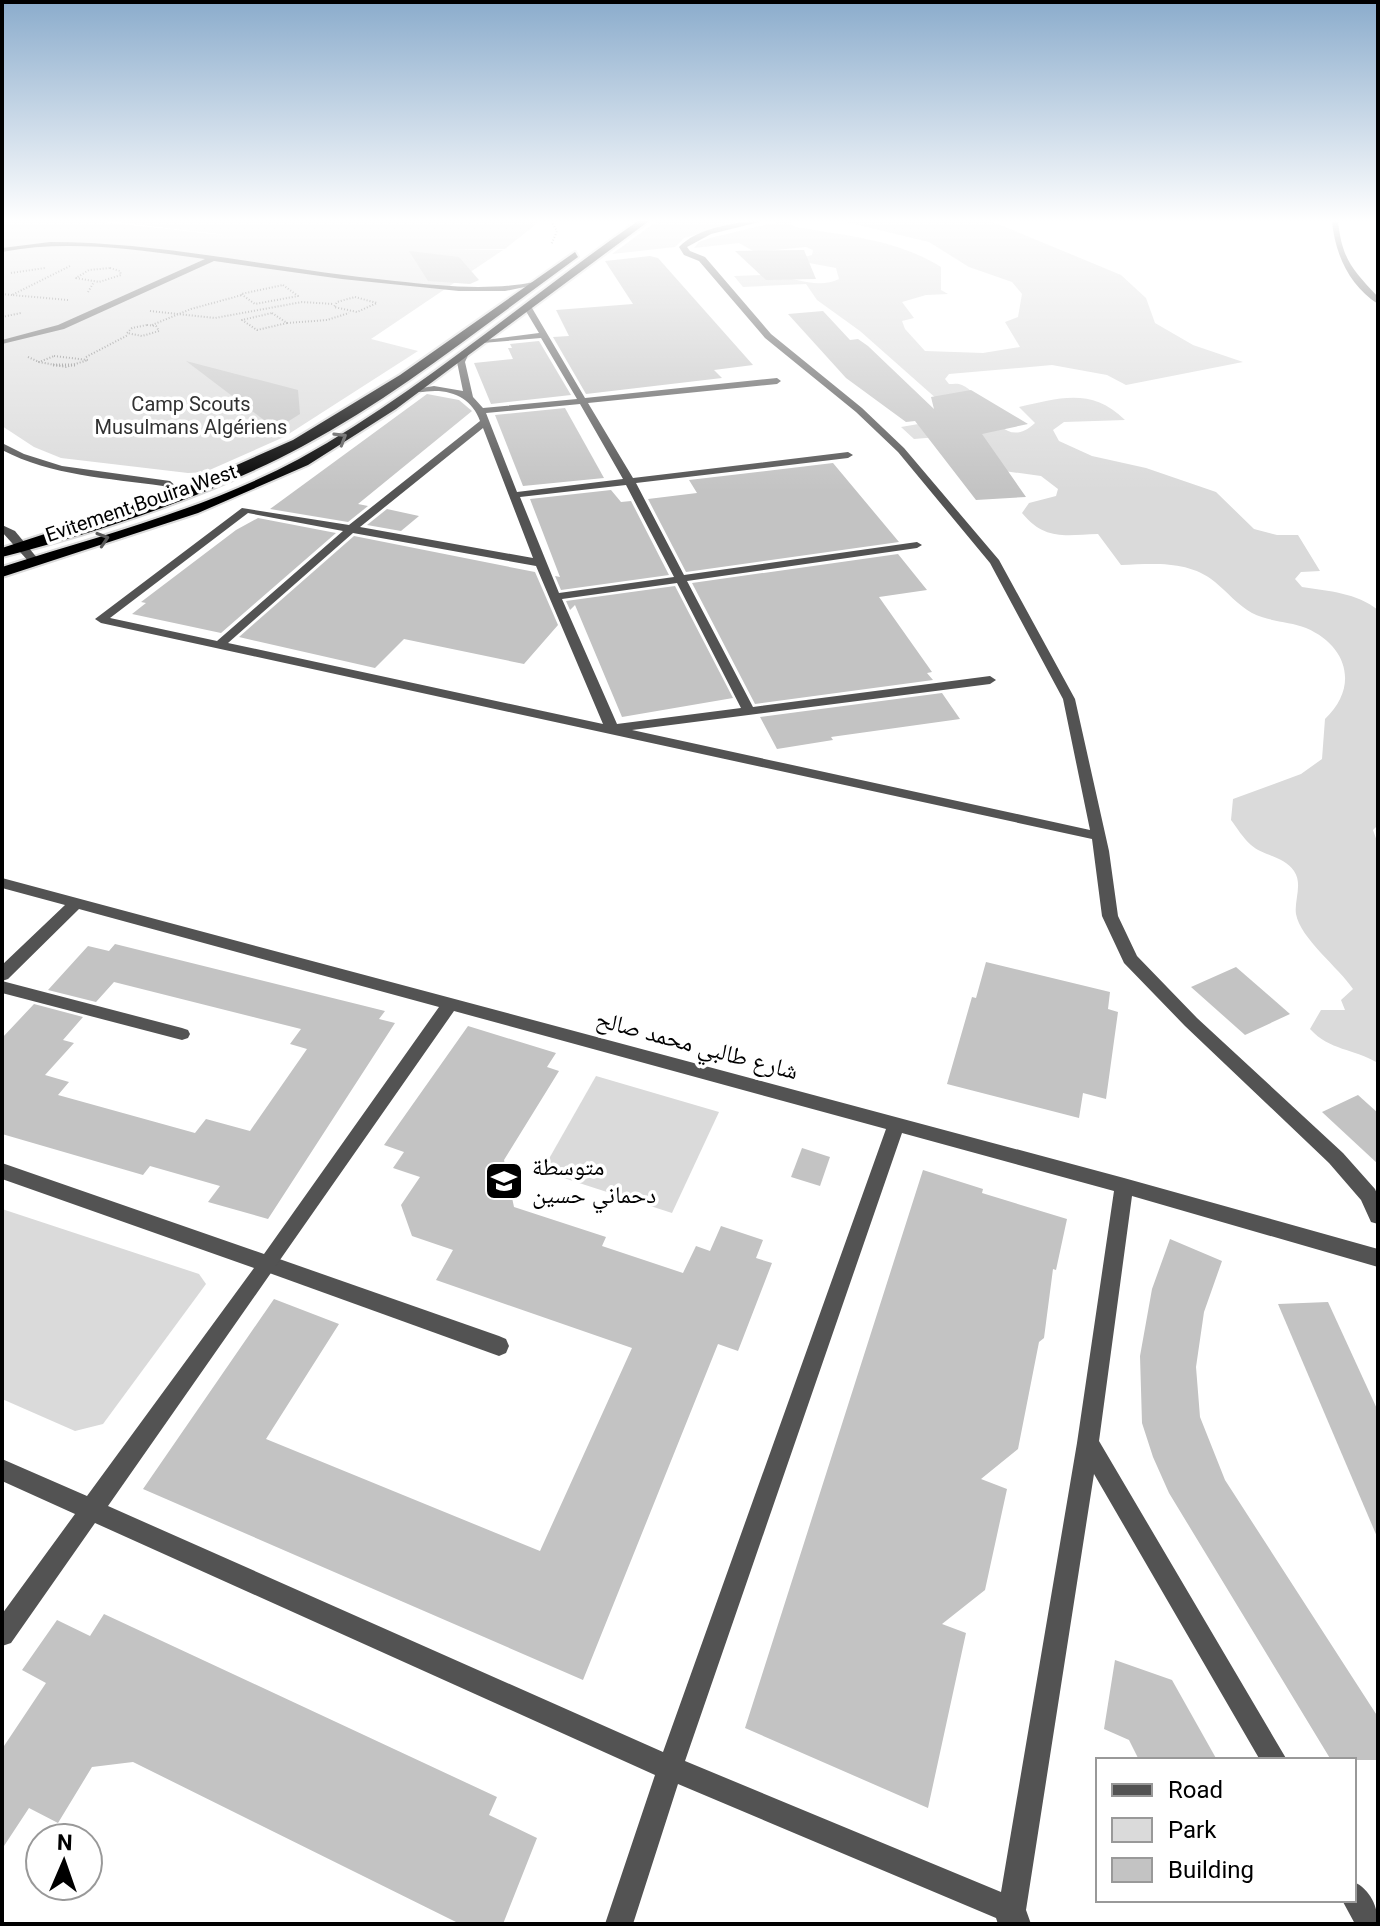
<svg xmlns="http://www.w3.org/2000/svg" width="1380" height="1926" font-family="Roboto,'Noto Naskh Arabic',sans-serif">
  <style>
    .green { fill: #dadada }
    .building { fill: #c3c3c3 }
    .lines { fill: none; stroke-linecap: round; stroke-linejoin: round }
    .trunk-casing { stroke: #dbdbdb; stroke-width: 4 }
    .path-far1 { stroke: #757575; stroke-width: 2; stroke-dasharray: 1 2; stroke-linecap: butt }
    .path { stroke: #757575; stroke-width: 3; stroke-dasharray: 1 2; stroke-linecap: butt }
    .service { fill: #535353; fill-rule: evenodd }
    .minor { fill: #535353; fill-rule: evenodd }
    .trunk { fill: #000; fill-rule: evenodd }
    .oneway { stroke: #595959 }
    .labels { text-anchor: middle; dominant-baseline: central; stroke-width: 7; stroke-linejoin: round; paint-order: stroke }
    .far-park-label { font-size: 20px; fill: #313131; stroke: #fff }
    .far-street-label { font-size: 20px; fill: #000; stroke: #fff }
    .street-label { font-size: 24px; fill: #000; stroke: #fff }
    .poi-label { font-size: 24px; fill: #000; stroke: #fff; text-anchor: start }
  </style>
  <rect width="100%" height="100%" fill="#fff"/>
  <!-- green -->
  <g class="green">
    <polygon points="2,221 94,221 242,237 108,221 540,221 505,249 442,249 503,250 371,339 418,351 284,437 205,472 188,473 61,458 34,447 2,426"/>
    <polygon points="657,221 742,221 684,238 675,247 612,254"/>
    <path d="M781,221H792L791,224L796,227C847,236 896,239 941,267V290L948,294L926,295L902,302L914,318L902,321L905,329L925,351L983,353L1020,347L1005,322L1018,317L1022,294L1012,282L969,267L929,242L842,221H991L1121,275L1146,298L1155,323L1193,345L1243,362L1126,385L1107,375L1052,365L949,374L945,379L949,384C953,384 958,383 962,385C985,394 1000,456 1035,423L1019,407C1059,398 1092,387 1125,420L1064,422L1053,430L1059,441L1092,456L1146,468L1216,492L1254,529L1277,535H1298L1320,571L1301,572L1295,579L1302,587C1329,591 1357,593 1378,610V825L1373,830L1378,844V1063C1353,1048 1330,1051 1310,1029L1321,1010H1345L1341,1000L1353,989C1339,968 1300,938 1296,914C1294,900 1303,884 1294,871C1284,856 1263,856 1251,845C1243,838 1237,828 1231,820L1233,799L1301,774L1322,759L1325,719C1359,687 1348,646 1306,628C1289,621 1269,622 1252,613C1239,606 1227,592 1215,582C1188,560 1154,564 1121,565L1098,534C1065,535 1045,541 1022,513L1029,503L1056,496L1058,489L1041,476L1004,471L962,435L914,439L901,427L942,420L938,400L860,331L817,300L806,284L743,287L734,276C748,276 761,274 774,276C795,278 819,289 839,279L836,268L793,260L812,255L813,250L806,247L755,252L739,243L694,248L699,242L710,238Z"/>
    <polygon points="596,1076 719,1112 672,1213 542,1171"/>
    <polygon points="2,1209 199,1274 206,1284 103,1424 75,1431 2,1399"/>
  </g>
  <!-- building -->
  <g class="building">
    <polygon points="804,250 816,279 766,280 735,251"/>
    <polygon points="409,251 459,257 479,280 470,284 428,281"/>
    <polygon points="650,256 658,258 753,365 714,370 722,378 586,394 553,337 569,336 556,310 633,304 605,261"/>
    <polygon points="823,311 850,340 858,339 868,346 934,409 931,397 971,390 1028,424 982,434 1026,497 976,500 915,421 906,422 846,378 788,314"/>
    <polygon points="539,341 571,395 491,404 474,363 513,359 508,348 512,348 510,344"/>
    <polygon points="186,361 298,390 300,414 276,429"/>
    <polygon points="427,394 459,400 472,411 358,504 368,506 348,522 270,509"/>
    <polygon points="565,408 604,478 523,486 495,415"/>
    <polygon points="833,463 899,542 686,572 648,499 697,493 689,480"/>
    <polygon points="611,490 621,502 631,501 669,575 561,590 555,576 560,577 530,499"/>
    <polygon points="387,509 419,516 401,531 367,525"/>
    <polygon points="258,518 336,533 221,633 132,614 146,603 141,602 236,530"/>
    <polygon points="354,536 535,572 558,625 524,664 404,639 375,668 239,637"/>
    <polygon points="898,554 927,590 879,597 932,672 927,673 933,680 755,704 692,583"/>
    <polygon points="675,586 733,698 622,717 575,605 570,610 566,601"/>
    <polygon points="942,693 960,719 831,737 833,740 777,749 760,717"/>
    <polygon points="115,944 385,1011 379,1019 395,1023 268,1219 208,1202 220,1186 150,1166 143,1175 2,1134 2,1038 34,1004 83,1017 63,1040 74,1043 45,1075 69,1082 58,1095 195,1133 206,1119 250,1131 307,1049 290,1044 301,1029 114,982 96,1002 48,990 88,946 109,951"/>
    <polygon points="986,962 1110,992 1108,1009 1118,1012 1106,1099 1083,1093 1079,1118 947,1084 972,997 976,998"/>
    <polygon points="1236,967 1290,1014 1245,1035 1191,987"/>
    <polygon points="468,1026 556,1053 547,1067 559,1071 504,1160 514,1207 606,1237 602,1246 683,1273 696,1246 710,1251 721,1226 763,1240 756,1258 772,1263 738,1351 718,1344 583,1680 143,1489 274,1299 339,1324 266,1439 540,1551 632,1348 436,1280 453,1250 412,1236 401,1205 420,1177 393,1168 404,1152 384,1145"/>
    <polygon points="1358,1095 1378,1113 1378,1164 1322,1112"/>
    <polygon points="802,1148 830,1157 820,1186 791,1177"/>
    <polygon points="923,1170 983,1189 982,1193 1067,1219 1056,1270 1053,1269 1044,1338 1039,1342 1018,1449 981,1479 1007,1489 985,1590 942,1624 966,1633 928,1808 745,1728"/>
    <polygon points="1170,1239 1222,1261 1204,1312 1196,1367 1200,1417 1225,1480 1378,1717 1378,1760 1331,1760 1169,1493 1153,1457 1142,1423 1140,1356 1152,1289"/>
    <polygon points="1328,1302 1378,1411 1378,1539 1278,1304"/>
    <polygon points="104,1614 497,1797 489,1815 537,1838 503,1924 460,1924 133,1762 92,1767 58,1823 29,1808 2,1849 2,1749 46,1683 22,1670 57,1620 90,1636"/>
    <polygon points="1115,1660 1172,1680 1217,1760 1139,1760 1129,1740 1104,1729"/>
  </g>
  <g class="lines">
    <!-- trunk casing -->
    <g class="trunk-casing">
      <g id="trunk">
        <path d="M638,221H649L396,409L308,465L198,513L2,577V567C102,535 206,509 299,459C420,392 525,299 638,221Z"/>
        <path d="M575,252L578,257C488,322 401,393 303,446C214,494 100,532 2,557V548L185,488L293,440L400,375Z"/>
      </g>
    </g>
    <!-- path-far1 -->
    <g class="path-far1">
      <polyline points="551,221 557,231 551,245"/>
      <polygon points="110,268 120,271 121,275 99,282 76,278 89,270"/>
      <polyline points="11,273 45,268"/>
      <polygon points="283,285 298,296 255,304 241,294"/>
      <polyline points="88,292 94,282"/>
      <polyline points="2,294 12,295"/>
      <polygon points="355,297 377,303 357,312 334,307 337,302"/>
      <polyline points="68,300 12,295 70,266"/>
      <polyline points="150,311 215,318 302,302 334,304"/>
      <polygon points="272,313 287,323 257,330 242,320"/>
      <polyline points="2,317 21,313"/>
      <polyline points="287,323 327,320 349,313"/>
      <polygon points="147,325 156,326 159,331 142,336 127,333 132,328"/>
      <polyline points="152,325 191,309 242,295"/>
      <polygon points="54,356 88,360 66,367 39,362"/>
      <polyline points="28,357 39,362"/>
      <polyline points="86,357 128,335"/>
    </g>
    <!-- path -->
    <polyline class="path" points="53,365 77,365"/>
    <!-- service -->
    <g class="service">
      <path d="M50,242C166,242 280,270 395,281C442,286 488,291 535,282L539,284L505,291H459L342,279L214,261L64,329L2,344V340L58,325L205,259C139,250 69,239 2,252V248Z"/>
      <path d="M2,443L24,454L62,466L170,481L178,488L177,495L170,504H162L161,502L168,489L163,486C108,478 52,476 2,450Z"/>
      <polygon points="2,525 15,531 38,559 38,563 30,563 2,532"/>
      <polygon points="2,981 182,1028 188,1030 190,1034 188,1038 182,1040 2,993"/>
      <polygon points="268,1255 499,1336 506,1339 509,1346 506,1353 499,1356 261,1270 258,1264 261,1258"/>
    </g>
    <!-- minor -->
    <g class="minor">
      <path d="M747,221H763L711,234L687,247L690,251L705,257L771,334L862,408L904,448L999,560L1075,699L1109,851L1118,916L1137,956L1197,1018L1343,1153L1375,1189L1378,1196V1224L1371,1222L1361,1200L1329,1163L1185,1026L1124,963L1102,916L1092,839L101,623L95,619L242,508L349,525L480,421C473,401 456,391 435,391C425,391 417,394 410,390L434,386L463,391L457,362L462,351L469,353L465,362L473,397L483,408L577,399L541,338L482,343L478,341L539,333L524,308L528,306L532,308L585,398L777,378L781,381L777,384L588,403L633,478L848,452L853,455L848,458L636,483L684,575L917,542L922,545L917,548L687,581L753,707L990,676L996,680L990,684L632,730L1090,830L1063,699L990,563L898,452L856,412L765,338L699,261L684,255L679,247C697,229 723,226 747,221ZM580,404L623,479L517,492L486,413ZM483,428L533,558L360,527ZM626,485L674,577L559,593L520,497ZM248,513L343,531L217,641L110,618ZM353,533L536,566L603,724L228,643ZM677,583L741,708L617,724L562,599Z"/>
      <path d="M1332,221H1338C1342,260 1353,270 1378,297V304C1350,286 1335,255 1332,221Z"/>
      <path d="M2,878L1124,1178L1378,1249V1267L1132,1196L1099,1441L1287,1760H1260L1094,1474L1026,1910L1031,1924H998L996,1918L678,1784L633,1924H605L655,1775L95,1523L11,1643L2,1646V1614L75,1514L2,1481V1459L87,1496L254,1268L2,1179V1163L264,1254L439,1007L79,909L8,979L2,981V965L65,905L2,888ZM454,1011L886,1129L663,1752L108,1506ZM902,1133L1114,1191L1077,1443L1001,1892L685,1761Z"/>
      <path d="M1354,1882C1370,1889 1378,1907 1378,1924H1355L1342,1900H1354Z"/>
    </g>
    <!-- trunk -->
    <use href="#trunk" class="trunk"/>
  </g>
  <!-- one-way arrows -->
  <defs><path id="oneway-chevron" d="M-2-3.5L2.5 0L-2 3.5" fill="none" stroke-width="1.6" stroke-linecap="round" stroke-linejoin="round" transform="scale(2)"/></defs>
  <g class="oneway">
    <use href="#oneway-chevron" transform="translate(341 438) rotate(-32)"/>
    <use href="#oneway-chevron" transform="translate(103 539) rotate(-18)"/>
  </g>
  <!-- sky -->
  <linearGradient id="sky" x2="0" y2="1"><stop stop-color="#8baccc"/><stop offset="0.45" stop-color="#fff"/><stop offset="1" stop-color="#fff" stop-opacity="0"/></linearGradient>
  <rect width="1380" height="491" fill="url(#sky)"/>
  <!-- icons -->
  <defs>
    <g id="university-square" transform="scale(2)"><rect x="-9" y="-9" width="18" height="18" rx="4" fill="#000" stroke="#fff"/><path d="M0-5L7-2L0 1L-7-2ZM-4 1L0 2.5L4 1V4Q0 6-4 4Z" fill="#fff"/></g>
  </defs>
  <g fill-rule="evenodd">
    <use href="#university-square" x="504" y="1181"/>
  </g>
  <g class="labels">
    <!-- far-park labels -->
    <g class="far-park-label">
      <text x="191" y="404">Camp Scouts<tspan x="191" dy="23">Musulmans Algériens</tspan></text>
    </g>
    <!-- far-street labels -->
    <g class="far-street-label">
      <text transform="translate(141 503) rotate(-19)">Evitement Bouira West</text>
    </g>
    <!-- street labels -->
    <g class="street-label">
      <text transform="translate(697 1045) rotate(15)">شارع طالبي محمد صالح</text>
    </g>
    <!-- poi labels -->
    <g class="poi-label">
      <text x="532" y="1167">متوسطة<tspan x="532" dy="28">دحماني حسين</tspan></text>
    </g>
  </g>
  <!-- border -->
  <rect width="1380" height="1926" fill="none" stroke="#000000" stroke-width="8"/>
  <!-- legend -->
  <rect x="1096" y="1758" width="260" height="144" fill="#ffffff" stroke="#999999" stroke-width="2"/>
  <rect x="1112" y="1784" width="40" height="12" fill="#535353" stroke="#999999" stroke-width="2"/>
  <text x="1168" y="1798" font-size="24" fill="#000000">Road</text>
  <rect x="1112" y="1818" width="40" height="24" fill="#dadada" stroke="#999999" stroke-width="2"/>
  <text x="1168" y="1838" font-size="24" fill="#000000">Park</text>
  <rect x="1112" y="1858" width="40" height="24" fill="#c3c3c3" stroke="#999999" stroke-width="2"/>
  <text x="1168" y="1878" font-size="24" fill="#000000">Building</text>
  <!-- north arrow -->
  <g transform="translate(64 1862) rotate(2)"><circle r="38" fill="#ffffff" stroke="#999999" stroke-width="2"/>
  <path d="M0-6L14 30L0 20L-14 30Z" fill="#000000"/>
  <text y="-12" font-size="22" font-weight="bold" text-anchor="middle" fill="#000000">N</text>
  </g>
</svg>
